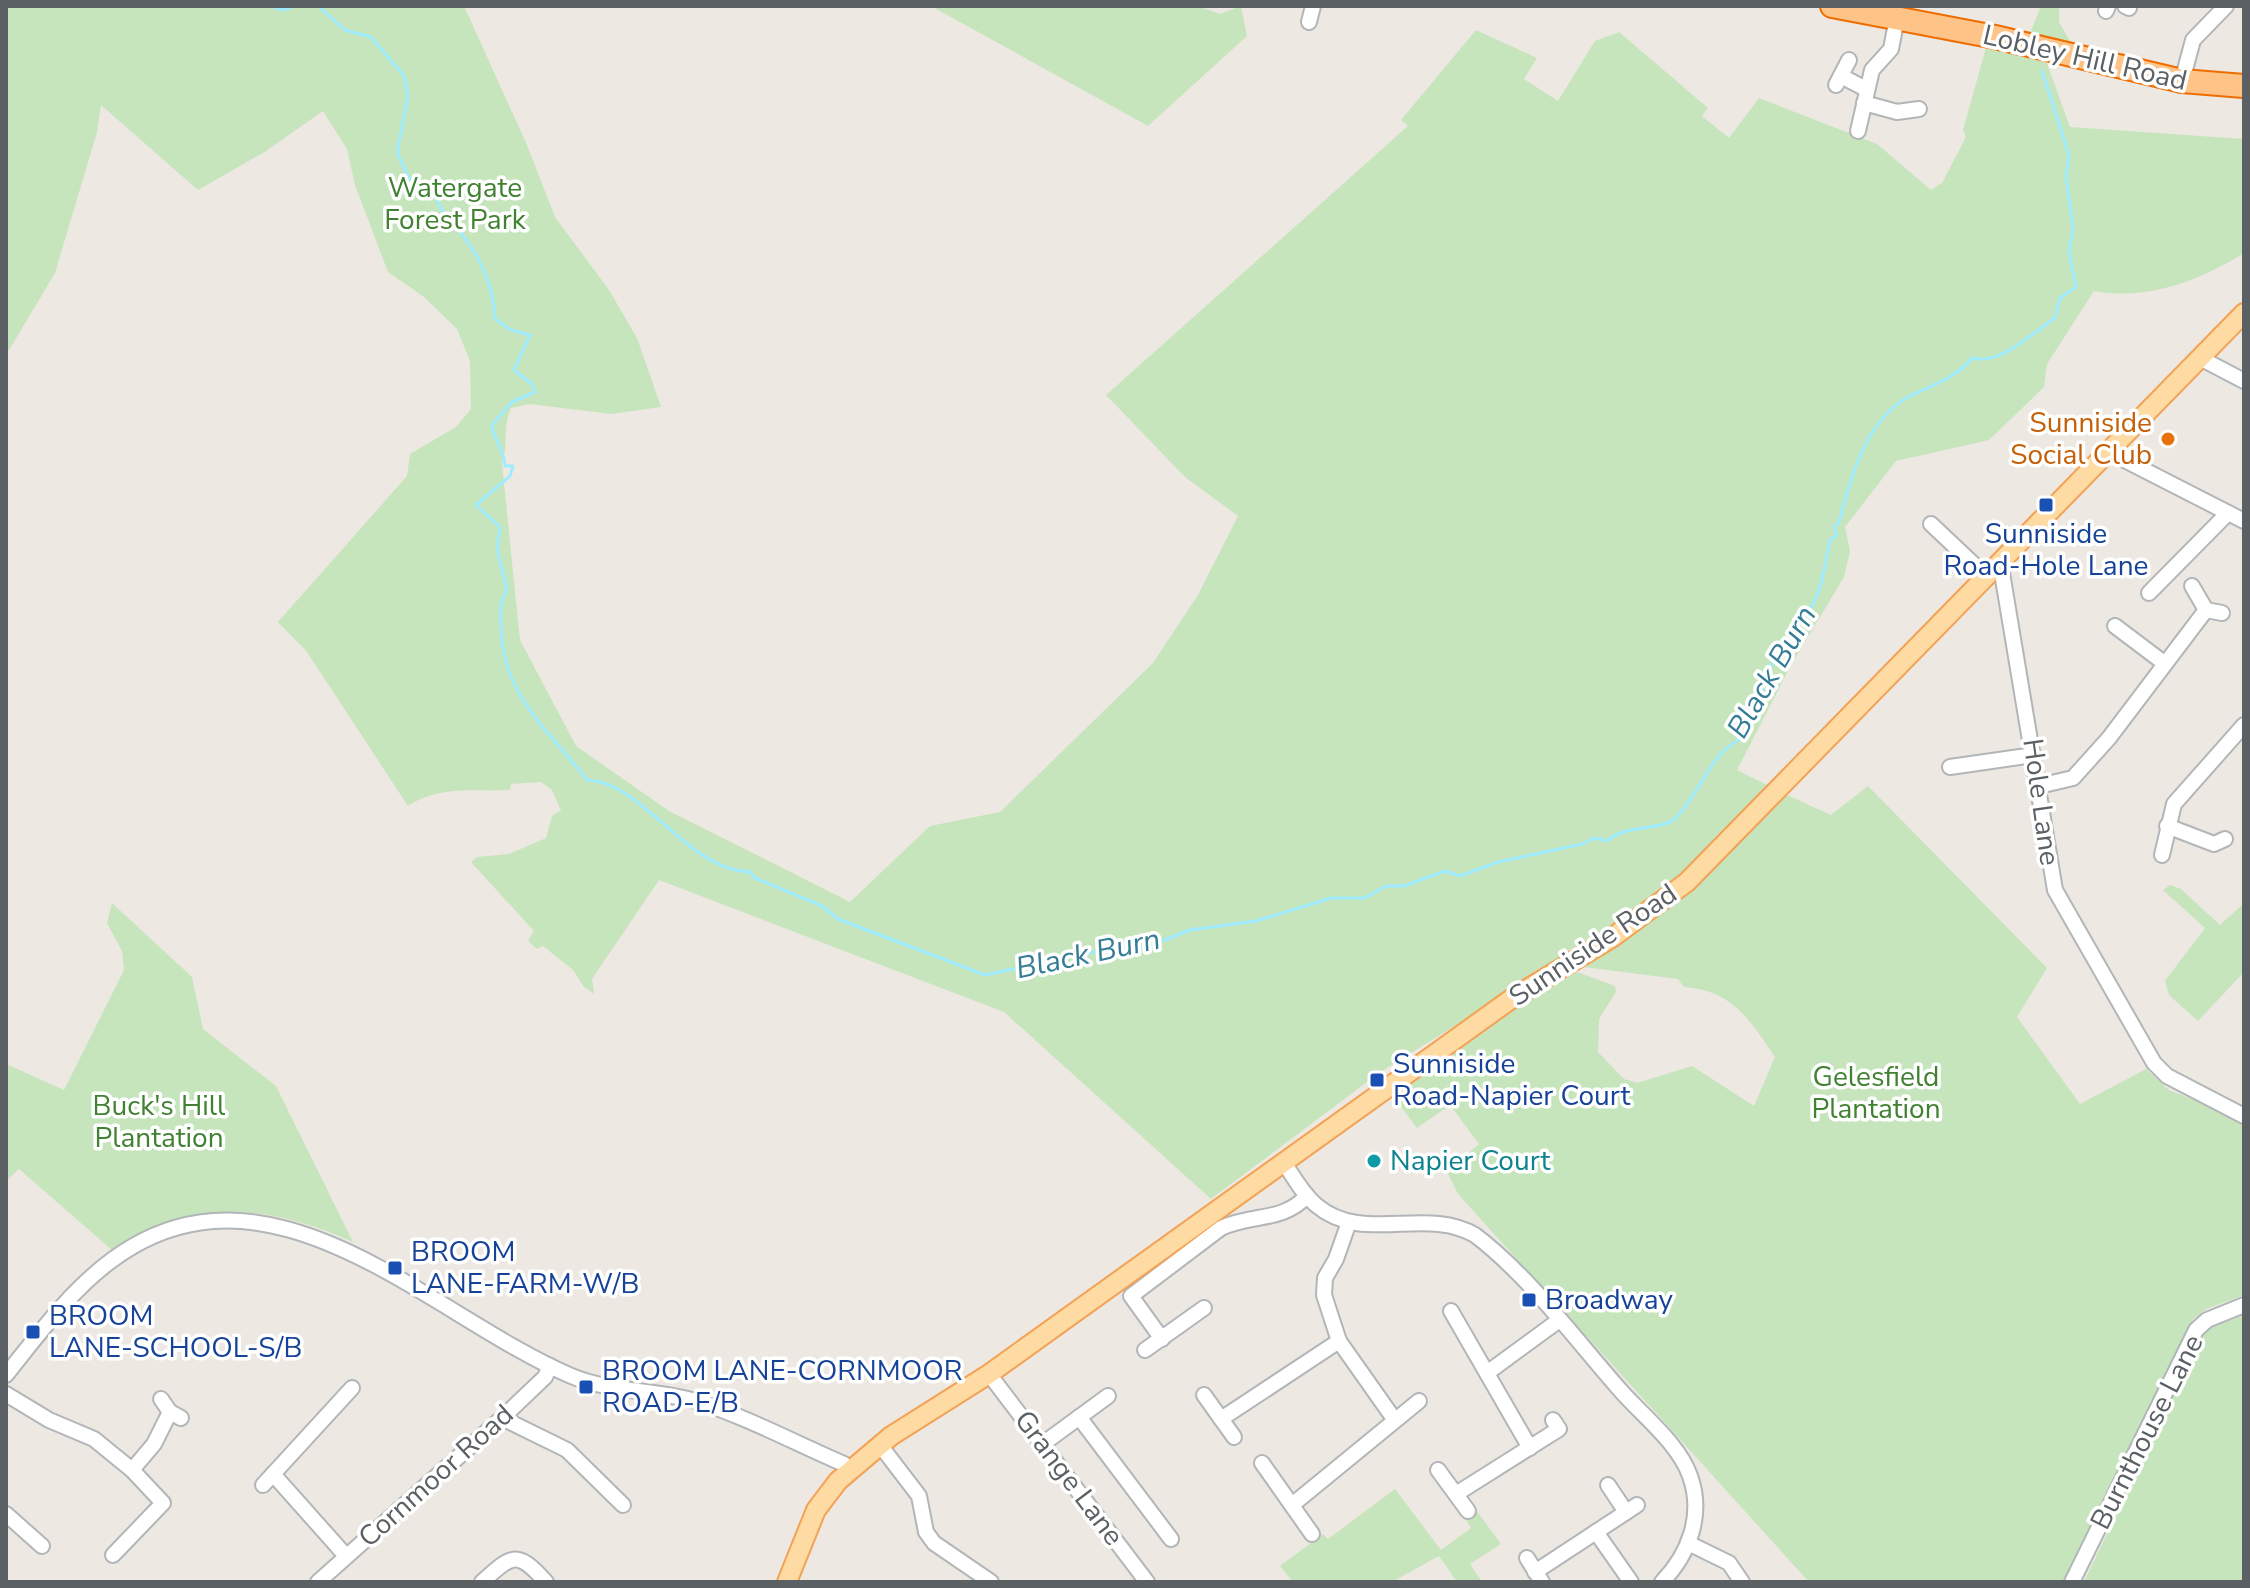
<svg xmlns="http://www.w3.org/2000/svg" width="2250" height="1588" font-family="'Nunito Sans',sans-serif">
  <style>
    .green { fill: #c6e5bd }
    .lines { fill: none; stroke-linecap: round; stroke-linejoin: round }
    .stream { stroke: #9febff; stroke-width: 3 }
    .minor-casing { stroke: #b2b6b9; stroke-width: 18 }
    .major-casing { stroke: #f3a255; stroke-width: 22 }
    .highway-casing { stroke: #ee6d00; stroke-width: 26 }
    .minor { stroke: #fff; stroke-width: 14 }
    .major { stroke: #ffdba4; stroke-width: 18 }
    .highway { stroke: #fec487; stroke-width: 22 }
    .food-dot { fill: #e8710a; stroke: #fff; stroke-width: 3 }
    .transit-dot { fill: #1a4fb4; stroke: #fff; stroke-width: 3 }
    .culture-dot { fill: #0f9aa8; stroke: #fff; stroke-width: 3 }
    .labels { text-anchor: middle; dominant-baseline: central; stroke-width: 7; stroke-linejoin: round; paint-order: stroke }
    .street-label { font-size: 28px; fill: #5a6063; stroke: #fff }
    .park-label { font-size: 28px; fill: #408132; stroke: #fff }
    .food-label { font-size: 28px; fill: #c56008; stroke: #fff; text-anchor: end }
    .transit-label { font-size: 28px; fill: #164399; stroke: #fff; text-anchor: start }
    .culture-label { font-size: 28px; fill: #0d838f; stroke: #fff; text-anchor: start }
    .water-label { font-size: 30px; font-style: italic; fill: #357c97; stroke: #fff }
  </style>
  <rect width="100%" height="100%" fill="#ede8e1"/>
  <!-- green -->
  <g class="green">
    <path d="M6,6H464L527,145L555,217L609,290L637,338L661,407L611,414L530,404L511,408C502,428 509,444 502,464L520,640L576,746L669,811L850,902L930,826L1000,812L1153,663L1198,595L1238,516L1185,477L1106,395L1408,126L1401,120L1476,30L1537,58L1524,79L1558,101L1595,41L1619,32L1708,108L1702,116L1729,138L1759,98L1877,144L1931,190L1942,183L1966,137L1963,130L1987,44L2045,58L2070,127L2244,139V253C2199,281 2146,301 2094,291L2047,364L2044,387L1989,440L1896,461L1845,527L1850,551L1844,577L1791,665L1737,770L1771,787L1684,874L1625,920L1379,1073L1211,1199L1004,1012L659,880L592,979L594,994L584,987L573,970L543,946L537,949L528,941L534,931L471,862L477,857L509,854L546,838L552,816L561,810L552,790L541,782L511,784L510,790C471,792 442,785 408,806L307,652L278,622L407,476L410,454L456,427L471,409L470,361L457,329L424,297L388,272L355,185L347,149L323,111L266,151L198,190L101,105L97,132L55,273L6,355Z"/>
    <polygon points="931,6 1197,6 1220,14 1241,6 1247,36 1148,126"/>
    <polygon points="2041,6 2059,6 2059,22 2071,43 2029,36"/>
    <path d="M1868,786L2047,968L2017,1017L2080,1104L2146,1069L2169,1090L2224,1112L2244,1127V1295L2206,1309L2193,1319L2065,1582H1809L1458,1194L1447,1172L1479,1144L1450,1105L1417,1128L1392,1095L1472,1036L1577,972L1615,986L1616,992L1599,1019L1598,1052L1624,1079L1637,1083L1692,1066L1754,1106L1775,1057C1749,1019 1733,991 1684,987L1678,979L1584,967L1689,893L1787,795L1831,815Z"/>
    <polygon points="2170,885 2181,889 2220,925 2244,903 2244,972 2198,1021 2169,995 2165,981 2205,928 2163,890"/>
    <path d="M112,903L192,977L203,1029L276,1086L353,1242C267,1204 195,1197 113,1251L19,1169L6,1181V1064L64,1090L124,970L122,951L107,923Z"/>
    <polygon points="2244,1312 2244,1582 2084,1582 2201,1338 2214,1324"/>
    <polygon points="1395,1489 1441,1550 1471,1528 1465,1518 1476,1510 1501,1544 1470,1564 1482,1582 1457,1582 1439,1556 1392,1582 1293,1582 1280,1566 1323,1534 1328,1539"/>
  </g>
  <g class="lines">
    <!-- stream -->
    <g class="stream">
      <polyline points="270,6 283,10 295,6"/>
      <path d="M318,6L345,30L371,37L404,76L408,95L397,153L416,193L436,197C446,223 450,218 464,237C482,261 494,290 495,319L511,330L530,335L514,370L532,384L535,392L512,402L492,425C494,441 504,449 505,466H513L510,476L476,505L500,527L497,549L507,590C499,600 501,612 501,625C501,694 548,729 587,780C644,782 688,871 750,872L755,878L822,906L838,919L985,975L1127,945L1144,948L1190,930L1256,921L1331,898H1365L1386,886H1404L1445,871L1460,876L1498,862L1582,844L1595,838L1607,841C1623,826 1651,830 1670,822C1684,816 1706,771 1718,757C1724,749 1734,743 1742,737L1739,726L1747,711L1762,696C1764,662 1795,635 1811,607C1823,588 1825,562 1830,540L1837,535L1834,527L1839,522C1851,476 1866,419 1910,396C1931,386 1959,376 1972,358C2001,365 2031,334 2055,318L2060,298L2076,287L2069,252L2073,228L2066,176L2069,155L2042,71"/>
    </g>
    <!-- minor casing -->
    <g class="minor-casing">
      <g id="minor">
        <polyline points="2125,6 2129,8"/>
        <polyline points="2106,11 2108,6"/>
        <polyline points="1309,22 1313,6"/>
        <polyline points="1841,76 1866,89"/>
        <polyline points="2182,81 2193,40 2226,6"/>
        <polyline points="1836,85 1849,60"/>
        <polyline points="1864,103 1897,112 1919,109"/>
        <polyline points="1858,131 1872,70 1891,49 1897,18"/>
        <polyline points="2200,358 2244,381"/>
        <polyline points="2107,451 2244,521"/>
        <polyline points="1931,524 1985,575"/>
        <polyline points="2000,561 2055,890 2154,1063 2167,1076 2244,1116"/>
        <polyline points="2192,586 2206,610 2222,613"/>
        <polyline points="2149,593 2228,513"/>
        <polyline points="2115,626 2164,663"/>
        <polyline points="1950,767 2034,755"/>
        <polyline points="2039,786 2073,778 2109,738 2206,610"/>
        <polyline points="2167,826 2214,844 2225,839"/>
        <polyline points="2162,855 2174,804 2244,725"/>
        <path d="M1283,1161C1293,1176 1302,1193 1316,1205C1363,1245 1425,1206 1475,1235C1529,1276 1576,1340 1621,1391C1643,1416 1679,1444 1690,1476C1704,1515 1689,1554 1662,1582"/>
        <polyline points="1349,1222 1336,1259 1325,1278 1324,1295 1339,1341 1394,1419"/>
        <polyline points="1451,1311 1530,1448"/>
        <path d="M1162,1339L1131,1296L1221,1228C1253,1213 1281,1223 1307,1196"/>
        <polyline points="1145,1350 1204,1308"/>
        <polyline points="1487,1373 1558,1321"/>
        <polyline points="989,1374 1147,1582"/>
        <path d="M6,1375C38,1335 70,1291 112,1260C269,1144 430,1315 569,1375C610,1393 657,1389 699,1402C749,1418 797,1444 844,1464L849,1470"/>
        <polyline points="6,1394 49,1420 94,1439 132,1470 163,1503 113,1555"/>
        <polyline points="1204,1395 1234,1437"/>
        <polyline points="161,1399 170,1412 181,1418"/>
        <polyline points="1079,1417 1171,1539"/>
        <polyline points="502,1418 567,1450 623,1505"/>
        <polyline points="1221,1419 1339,1341"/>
        <polyline points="1044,1443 1108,1396"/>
        <polyline points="880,1445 919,1496 926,1532 934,1543 991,1582"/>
        <polyline points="1262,1463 1312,1534"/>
        <polyline points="132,1470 154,1444 170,1412"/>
        <polyline points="1438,1470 1468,1511"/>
        <polyline points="273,1474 346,1556"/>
        <polyline points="263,1485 352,1388"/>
        <polyline points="1608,1485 1626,1512"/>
        <polyline points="1456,1494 1559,1429 1553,1420"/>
        <polyline points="1292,1505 1419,1401"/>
        <polyline points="6,1514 42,1546"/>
        <polyline points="1596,1532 1631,1582"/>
        <polyline points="1688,1543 1729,1563 1742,1582"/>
        <polyline points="1527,1558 1542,1582"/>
        <polyline points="1535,1572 1637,1505"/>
        <polyline points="318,1582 502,1418 545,1377 550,1366"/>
        <path d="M482,1582C513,1554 517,1550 546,1582"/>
        <polyline points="2072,1582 2196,1330 2207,1320 2244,1305"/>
      </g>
    </g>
    <!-- major casing -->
    <g class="major-casing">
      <polyline id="major" points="787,1582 816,1510 838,1481 891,1436 989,1374 1514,997 1613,937 1687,882 2244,313"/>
    </g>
    <!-- highway casing -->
    <g class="highway-casing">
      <polyline id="highway" points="1832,6 1995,37 2182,81 2244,86"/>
    </g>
    <!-- minor -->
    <use href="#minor" class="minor"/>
    <!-- major -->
    <use href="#major" class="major"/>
    <!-- highway -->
    <use href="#highway" class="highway"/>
  </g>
  <!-- markers -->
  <circle class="food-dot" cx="2168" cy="439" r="8"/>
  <g class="transit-dot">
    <rect x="2038" y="497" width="16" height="16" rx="4"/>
    <rect x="1369" y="1072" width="16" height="16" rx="4"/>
    <rect x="387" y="1260" width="16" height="16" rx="4"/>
    <rect x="1521" y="1292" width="16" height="16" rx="4"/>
    <rect x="25" y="1324" width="16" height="16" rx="4"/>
    <rect x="578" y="1379" width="16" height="16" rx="4"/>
  </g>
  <circle class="culture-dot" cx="1374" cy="1161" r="8"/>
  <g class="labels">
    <!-- street labels -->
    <g class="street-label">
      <text transform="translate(2085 58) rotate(13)">Lobley Hill Road</text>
      <text transform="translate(2041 802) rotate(82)">Hole Lane</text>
      <text transform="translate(1593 945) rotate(-34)">Sunniside Road</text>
      <text transform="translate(2147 1432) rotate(-63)">Burnthouse Lane</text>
      <text transform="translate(436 1476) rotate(-42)">Cornmoor Road</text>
      <text transform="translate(1069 1478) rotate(53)">Grange Lane</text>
    </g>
    <!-- park labels -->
    <g class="park-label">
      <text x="455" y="188">Watergate<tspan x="455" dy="32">Forest Park</tspan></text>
      <text x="1876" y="1077">Gelesfield<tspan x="1876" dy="32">Plantation</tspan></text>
      <text x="159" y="1106">Buck's Hill<tspan x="159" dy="32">Plantation</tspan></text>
    </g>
    <!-- food labels -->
    <g class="food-label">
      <text x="2152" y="423">Sunniside<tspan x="2152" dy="32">Social Club</tspan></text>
    </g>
    <!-- transit labels -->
    <g class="transit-label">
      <text x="2046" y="534" text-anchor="middle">Sunniside<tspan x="2046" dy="32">Road-Hole Lane</tspan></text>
      <text x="1393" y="1064">Sunniside<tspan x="1393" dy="32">Road-Napier Court</tspan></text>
      <text x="411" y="1252">BROOM<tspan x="411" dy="32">LANE-FARM-W/B</tspan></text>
      <text x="1545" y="1300">Broadway</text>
      <text x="49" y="1316">BROOM<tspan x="49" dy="32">LANE-SCHOOL-S/B</tspan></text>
      <text x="602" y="1371">BROOM LANE-CORNMOOR<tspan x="602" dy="32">ROAD-E/B</tspan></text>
    </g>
    <!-- culture labels -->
    <g class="culture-label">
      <text x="1390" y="1161">Napier Court</text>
    </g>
    <!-- water labels -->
    <g class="water-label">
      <text transform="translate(1772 672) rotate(-60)">Black Burn</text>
      <text transform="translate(1088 954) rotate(-12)">Black Burn</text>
    </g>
  </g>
  <!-- border -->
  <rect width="2250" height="1588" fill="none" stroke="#5a6063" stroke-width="16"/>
</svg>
